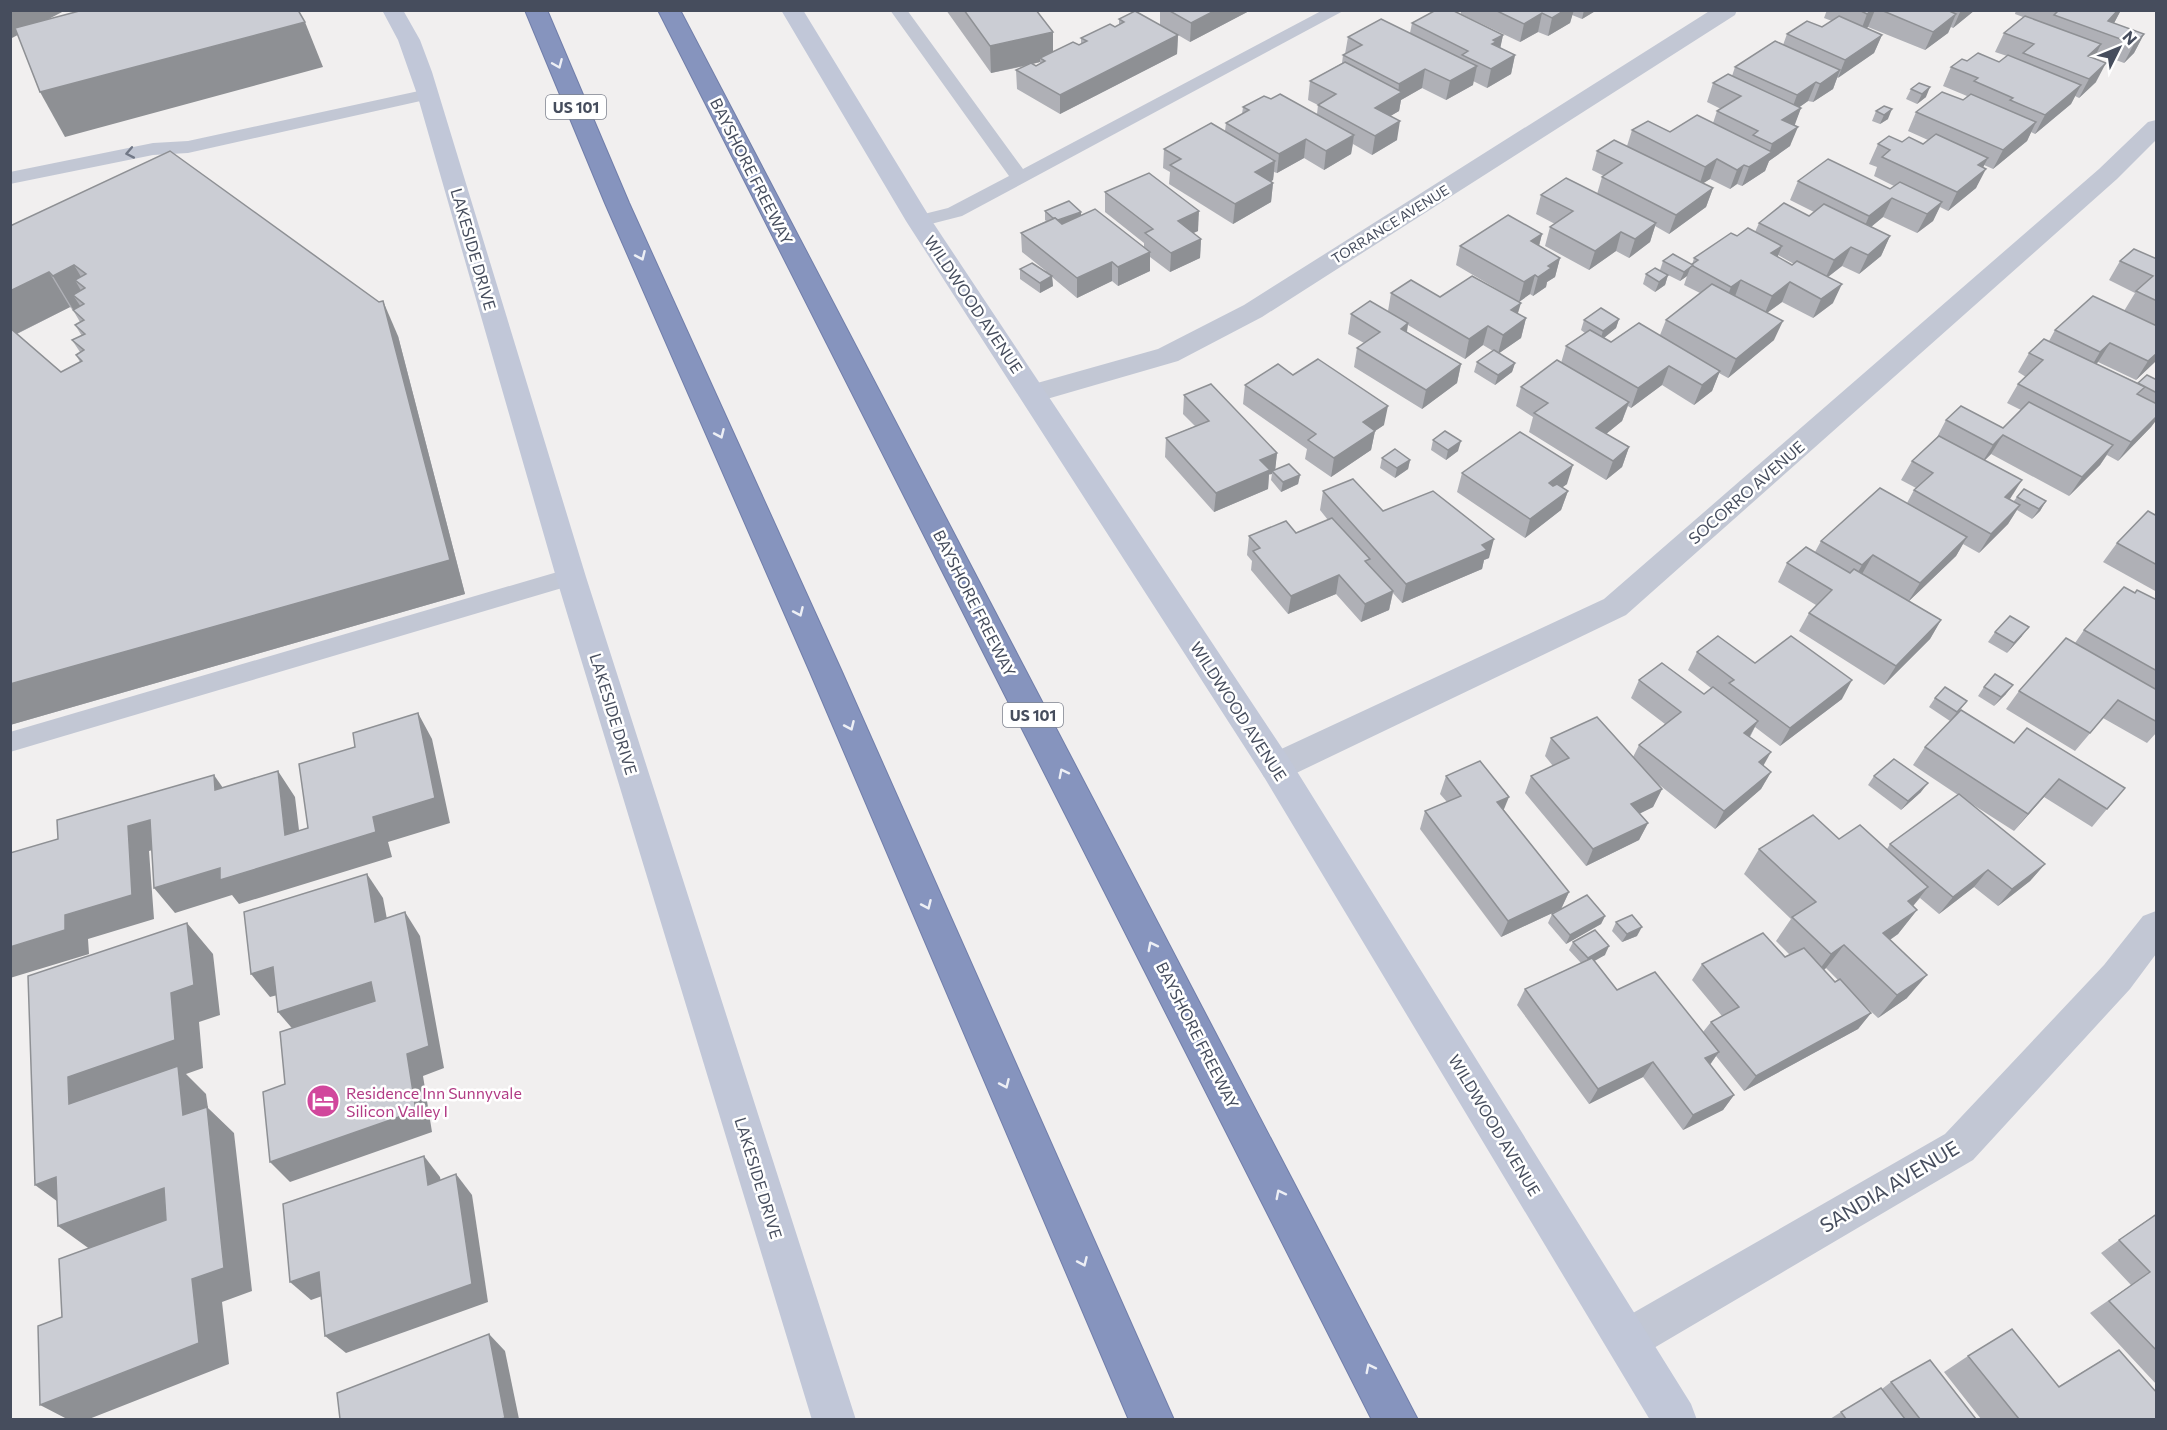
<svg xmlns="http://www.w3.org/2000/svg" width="2167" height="1430" font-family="Commissioner,sans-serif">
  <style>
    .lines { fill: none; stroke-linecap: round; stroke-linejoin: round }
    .highway-casing { stroke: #717eaa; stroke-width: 2 }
    .lane { fill: #c2c7d4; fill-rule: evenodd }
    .street { fill: #c2c7d4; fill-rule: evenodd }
    .secondary { fill: #c1c7d8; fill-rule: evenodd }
    .highway { fill: #8694be; fill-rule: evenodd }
    .wall { fill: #afb0b6; fill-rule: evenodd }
    .shaded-wall { fill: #8e9094 }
    .building { fill: #cbcdd4; stroke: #8e9094; stroke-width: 1.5 }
    .oneway { stroke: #edeff5 }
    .oneway2 { stroke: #717887 }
    .labels { text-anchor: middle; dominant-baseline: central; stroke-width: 5; stroke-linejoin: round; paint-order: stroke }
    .far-street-label { font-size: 14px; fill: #464d5d; stroke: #fff }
    .shield { fill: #fff; stroke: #7e828e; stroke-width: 1.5 }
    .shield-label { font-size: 15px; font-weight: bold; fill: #464d5d }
    .street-label { font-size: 16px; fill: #464d5d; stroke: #fff }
    .hotel-label { font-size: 16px; fill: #b23c85; stroke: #fff; text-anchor: start }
    .near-street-label { font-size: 20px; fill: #464d5d; stroke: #fff }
  </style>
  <rect width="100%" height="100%" fill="#f1efef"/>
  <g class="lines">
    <!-- highway casing -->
    <g class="highway-casing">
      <g id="highway">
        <polygon points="525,10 547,10 629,203 842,672 1174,1420 1129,1420 810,672 605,203"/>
        <polygon points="658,10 680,10 1418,1420 1372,1420"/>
      </g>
    </g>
    <!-- lane -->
    <g class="lane">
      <polygon points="890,10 907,10 1023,169 1323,10 1345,10 962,216 919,227 912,225 909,221 912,217 948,208 1009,176"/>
      <polygon points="428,89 434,90 437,94 434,98 188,153 153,155 10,184 10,172 153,143 188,141"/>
      <polygon points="571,568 579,571 583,577 579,583 10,752 10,732"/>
    </g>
    <!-- street -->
    <g class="street">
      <polygon points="1711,10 1737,10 1735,15 1262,317 1178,361 1033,403 1023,401 1019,394 1023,387 1158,349 1244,305"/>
      <polygon points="2156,120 2156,140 2117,179 1626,615 1288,777 1276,781 1264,777 1259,767 1264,757 1604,599 2099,169 2148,122"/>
      <polygon points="2156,911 2156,954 2130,989 1973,1160 1642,1355 1627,1362 1612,1355 1605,1340 1612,1325 1945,1134 2104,965 2143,916"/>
    </g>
    <!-- secondary -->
    <g class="secondary">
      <polygon points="382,10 403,10 420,40 432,72 586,577 856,1420 812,1420 556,577 417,94 398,40"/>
      <polygon points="781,10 803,10 932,221 1288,757 1691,1404 1697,1420 1650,1420 1264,777 906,221"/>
    </g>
    <!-- highway -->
    <use href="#highway" class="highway"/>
  </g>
  <!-- wall -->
  <g class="wall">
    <path d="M946,10H1036L1053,51L1079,45L1081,44V38L1115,27L1119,25V19L1160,25V10H1251L1190,42L1178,35L1177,54L1060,114L1017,89L1016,70L1025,66L991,73ZM1040,62V64L1036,66L1033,64Z"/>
    <polygon points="1461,10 1597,10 1582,19 1572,15 1570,23 1548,36 1538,32 1520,42 1461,14"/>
    <polygon points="1827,10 1975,10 1953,28 1951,27 1948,33 1925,50 1868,27 1867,28 1882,35 1874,53 1837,78 1833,89 1813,102 1808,101 1799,107 1801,108 1794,125 1790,146 1769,161 1765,171 1742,186 1737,184 1730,189 1710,179 1703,183 1713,188 1706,207 1669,234 1655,226 1650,242 1629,258 1616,251 1589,270 1545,246 1550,227 1555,224 1536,214 1541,195 1597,194 1602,177 1604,176 1592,170 1597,151 1627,146 1632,130 1670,132 1713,123 1717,111 1721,109 1707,102 1713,83 1732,76 1735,67 1783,45 1787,34 1822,27 1832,21 1824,18"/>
    <path d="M2016,10H2121L2114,23L2144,34L2134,53L2124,63L2097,53L2094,59L2096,82L2079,98L2075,96L2071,104L2035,134L2031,132L2027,141L1993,169L1984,165L1976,188L1948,211L1940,207L1933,221L1917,233L1883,217L1871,227L1890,236L1881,256L1859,274L1842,266L1828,277L1833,303L1813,318L1782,302L1767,313L1774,340L1728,378L1719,373L1712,391L1694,405L1662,385L1631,408L1628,406L1622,421L1606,434L1629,447L1622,467L1606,480L1529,432L1533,417L1516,406L1521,387L1561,363L1566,346L1585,333L1581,330L1584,320L1619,319L1616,328L1604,338L1611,342L1660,335L1666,320L1700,293L1684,285L1687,276L1680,281L1668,275L1665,285L1655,292L1643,284L1646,274L1660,270L1663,261L1692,265L1694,258L1737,236L1755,232L1759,223L1809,216L1814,212L1790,200L1798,181L1890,189L1894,186L1874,176L1877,167L1869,164L1878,144L1902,142L1923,144L1928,140L1908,131L1916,112L1963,100L1965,99L1967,96L1943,86L1951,67L1967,61L1999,62L2007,56L1995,52L2004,33L2023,17L2015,14ZM1778,255L1794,264L1792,265L1777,257Z"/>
    <polygon points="1412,23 1503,35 1500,48 1515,55 1511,74 1487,88 1473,81 1473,85 1446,100 1422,88 1401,100 1399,111 1390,116 1397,140 1372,155 1353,144 1351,154 1324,170 1304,158 1277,173 1274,172 1273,180 1271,181 1273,183 1271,202 1233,224 1169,184 1170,172 1163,168 1164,149 1225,131 1226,123 1242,114 1243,107 1271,99 1317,114 1318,105 1308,100 1310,81 1342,63 1343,55 1345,54 1348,37 1410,33"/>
    <polygon points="1919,83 1926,97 1917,104 1906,99 1911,89"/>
    <polygon points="1884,106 1888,119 1880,124 1872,121 1876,111"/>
    <polygon points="1105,192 1198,231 1193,233 1201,239 1200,258 1170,272 1150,257 1150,271 1118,286 1112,281 1077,298 1052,277 1053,286 1040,293 1020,279 1020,269 1046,271 1022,252 1021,233 1046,221 1045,220 1045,211 1081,215 1144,247 1144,243 1105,212"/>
    <path d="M10,226L398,336L465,594L10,725ZM70,307L73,310L80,322L75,325L82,336L72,340L80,352L76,355L80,362L61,372L17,334Z"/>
    <polygon points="1542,234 1539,246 1560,258 1555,277 1547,282 1546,287 1533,296 1530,294 1519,302 1456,265 1460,246"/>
    <polygon points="2157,259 2157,360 2136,380 2098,362 2096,364 2138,383 2157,380 2157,419 2151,427 2118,461 2107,455 2100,465 2069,496 1991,454 1985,460 2009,500 2013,502 2017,497 2046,501 2040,511 2032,519 2017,510 2008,524 1979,553 1963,544 1956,556 1909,601 1941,620 1930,639 1884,685 1799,631 1809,613 1816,605 1778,582 1787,563 1815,552 1821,541 1907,503 1914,490 1916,488 1901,480 1912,461 1936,439 1946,420 2003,428 2021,410 2007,403 2018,384 2026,377 2018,372 2029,353 2049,341 2055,330 2124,311 2135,293 2109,280 2120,261"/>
    <polygon points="1391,293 1440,297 1518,314 1526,318 1521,338 1499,353 1515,363 1512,372 1495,385 1474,372 1477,362 1493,351 1483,345 1465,359 1408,325 1407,332 1461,364 1457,383 1422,409 1354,367 1357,348 1364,343 1348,334 1351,314 1388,311"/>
    <polygon points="1293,375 1384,425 1375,431 1371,450 1331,477 1305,459 1307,449 1243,404 1245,385"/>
    <polygon points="1184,395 1277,453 1275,469 1300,475 1298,484 1281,492 1271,480 1272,474 1269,475 1268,489 1214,512 1165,457 1166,438 1195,426 1183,414"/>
    <polygon points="1433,440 1458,451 1446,460 1431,450"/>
    <polygon points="1382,458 1410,460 1408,469 1395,478 1380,468"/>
    <polygon points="1462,473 1567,484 1562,487 1568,491 1561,510 1525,538 1457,492"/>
    <polygon points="1323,491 1383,511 1489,558 1484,560 1482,569 1402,603 1393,593 1389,610 1361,622 1336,594 1288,614 1251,570 1252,561 1247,555 1249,536 1296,533 1328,520 1320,510"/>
    <polygon points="2157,516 2157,592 2103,562 2117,543"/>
    <polygon points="2135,593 2157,600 2157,732 2147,743 2103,718 2075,751 2006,709 2019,691 2075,643 2084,630"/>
    <polygon points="1995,632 2022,636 2007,653 1988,642"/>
    <polygon points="1697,652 1755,663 1842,699 1780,746 1755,727 1750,737 1764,766 1771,772 1761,789 1715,829 1657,783 1662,789 1653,807 1639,814 1648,823 1639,840 1586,866 1525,793 1531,776 1553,766 1545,756 1551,738 1633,757 1639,745 1665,724 1631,698 1639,680 1704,694 1711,688 1688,670"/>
    <polygon points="1984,687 2006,694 1994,706 1978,696"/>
    <polygon points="1935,698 1960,710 1950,721 1929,707"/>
    <path d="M1961,710L2107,809L2092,827L2044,797L2014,831L1964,799L2045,864L2030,881L1998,906L1974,887L1939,914L1920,898L1913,906L1917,910L1898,934L1890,940L1907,998L1878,1018L1860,1001L1871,1013L1858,1029L1744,1091L1716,1056L1710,1065L1734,1095L1723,1110L1683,1130L1643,1077L1589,1104L1517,1005L1525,989L1581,963L1569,950L1573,942L1605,955L1594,960L1617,990L1703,1032L1711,1022L1722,1016L1692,980L1702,964L1785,957L1790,955L1776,941L1791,919L1744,874L1759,849L1839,839L1887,849L1890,844L1958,795L1913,765L1925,747ZM1826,968L1838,980L1835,982L1824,970Z"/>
    <polygon points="1446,776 1504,810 1569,892 1561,909 1501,937 1420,829 1425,811 1447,802 1440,794"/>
    <polygon points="1874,776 1921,792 1901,810 1868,785"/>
    <polygon points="1552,914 1605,916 1601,924 1566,944 1548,923"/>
    <polygon points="1616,922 1637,936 1622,942 1612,931"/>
    <polygon points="2157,1213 2157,1385 2090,1313 2131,1285 2101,1253"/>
    <polygon points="2119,1350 2157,1419 1981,1419 1944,1372 1968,1356 2059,1386"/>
    <polygon points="1891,1382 1976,1419 1830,1419 1841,1412 1882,1389"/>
  </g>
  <!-- shaded-wall -->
  <g class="shaded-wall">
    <polygon points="10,10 66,10 10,39"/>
    <polygon points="1216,10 1251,10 1190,42 1191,23"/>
    <polygon points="1565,10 1574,10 1570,23 1548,36 1552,18"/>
    <polygon points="1584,10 1597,10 1582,19"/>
    <polygon points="1872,10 1875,10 1868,27 1860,33 1867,14"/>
    <polygon points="1961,10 1975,10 1953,28"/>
    <polygon points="2118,10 2121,10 2113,25 2108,21"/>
    <polygon points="1542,13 1538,32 1520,42 1524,24"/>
    <polygon points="1956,14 1948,33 1925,50 1933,32"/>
    <polygon points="305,22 323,67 65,137 40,92"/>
    <polygon points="1053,32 1053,59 1040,58 1040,62 991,73 990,46"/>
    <polygon points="2144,34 2134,53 2124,63 2134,44"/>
    <polygon points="1178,35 1177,54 1060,114 1060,95"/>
    <polygon points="1503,35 1499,54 1493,57 1493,40"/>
    <polygon points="1882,35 1874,53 1838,78 1845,60"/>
    <polygon points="2101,44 2092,63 2088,56"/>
    <polygon points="1515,55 1511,74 1487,88 1491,69"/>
    <polygon points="2106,63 2096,82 2079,98 2089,79"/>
    <polygon points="1477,66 1473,85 1446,100 1450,81"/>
    <polygon points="1425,69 1422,88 1401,100 1399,111 1372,127 1375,108 1398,95 1399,84"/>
    <polygon points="1840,70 1833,89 1813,102 1820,84"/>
    <polygon points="1816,82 1808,101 1790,114 1797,95"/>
    <polygon points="2081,85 2071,104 2035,134 2045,115"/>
    <polygon points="1930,87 1926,97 1917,104 1922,94"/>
    <polygon points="1801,108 1794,127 1782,120"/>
    <polygon points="1892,109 1888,119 1880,124 1884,115"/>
    <polygon points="1400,121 1397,140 1372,155 1375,136"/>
    <polygon points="2036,122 2027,141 1993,169 2003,150"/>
    <polygon points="1798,127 1790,146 1769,161 1765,171 1742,186 1749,167 1769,154 1772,144"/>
    <polygon points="1354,135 1351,154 1324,170 1326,151"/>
    <polygon points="1306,139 1304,158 1277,173 1279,154"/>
    <polygon points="1988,158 1980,173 1986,169 1976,188 1948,211 1957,192 1978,165"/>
    <polygon points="1717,159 1710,179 1699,186 1705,167"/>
    <polygon points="1275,161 1273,180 1253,191 1255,172"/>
    <polygon points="1744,165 1737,184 1730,189 1737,170"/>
    <polygon points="1273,183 1271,202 1233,224 1235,204"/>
    <polygon points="1713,188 1706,207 1669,234 1676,215"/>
    <polygon points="1892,198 1883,217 1861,235 1869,216"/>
    <polygon points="1942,202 1933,221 1917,233 1927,214"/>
    <polygon points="1199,211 1198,231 1177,240 1178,221"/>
    <polygon points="1081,212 1081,222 1056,231 1056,221"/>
    <polygon points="1656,223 1650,242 1629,258 1635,239"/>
    <polygon points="1621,232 1616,251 1589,270 1595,251"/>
    <polygon points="1542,234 1537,253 1531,241"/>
    <polygon points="1890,236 1881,256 1859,274 1868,255"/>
    <polygon points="1201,239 1200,258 1170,272 1171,253"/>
    <polygon points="1782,246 1774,265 1771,253"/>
    <polygon points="1851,247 1842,266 1825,279 1834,260"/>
    <polygon points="1150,252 1150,271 1118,286 1118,267"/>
    <polygon points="1560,258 1555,277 1547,282 1546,287 1533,296 1538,277 1548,266"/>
    <polygon points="1112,262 1112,281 1077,298 1077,278"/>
    <polygon points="74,265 95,300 85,288 75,280 88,303 73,295 81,307 74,311 53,276"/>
    <polygon points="1691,266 1687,276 1680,281 1684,272"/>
    <polygon points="49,272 70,307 10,337 10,291"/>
    <polygon points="1535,275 1530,294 1519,302 1524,282"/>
    <polygon points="1668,275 1665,285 1655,292 1659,282"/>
    <polygon points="1052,276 1053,286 1040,293 1040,283"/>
    <polygon points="1741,280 1734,299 1724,306 1731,287"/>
    <polygon points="1790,282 1782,302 1764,315 1772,296"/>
    <polygon points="1842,284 1833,303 1813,318 1821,299"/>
    <polygon points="383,301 398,336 465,594 10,725 10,684"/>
    <polygon points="1521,303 1515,323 1511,310"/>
    <polygon points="1526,318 1521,338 1498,354 1503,335"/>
    <polygon points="1619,319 1616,328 1600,341 1603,331"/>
    <polygon points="1783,321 1774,340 1728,378 1736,359"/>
    <polygon points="1408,323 1405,343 1401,329"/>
    <polygon points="1488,326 1483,345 1465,359 1469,339"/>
    <polygon points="2110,343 2098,362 2088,372 2100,352"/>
    <polygon points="2157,353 2157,360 2136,380 2148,361"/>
    <polygon points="1515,363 1512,372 1495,385 1498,375"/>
    <polygon points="1461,364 1457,383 1422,409 1426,390"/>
    <polygon points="1669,366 1662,385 1631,408 1638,388"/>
    <polygon points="1720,371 1712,391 1694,405 1702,385"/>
    <polygon points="1629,402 1622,421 1590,447 1596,428"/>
    <polygon points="1388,406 1384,425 1375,431 1371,450 1331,477 1334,458 1363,422"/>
    <polygon points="2157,416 2157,419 2151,427 2118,461 2131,442"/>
    <polygon points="2003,435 1991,454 1981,464 1993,445"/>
    <polygon points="1461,441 1458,451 1446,460 1448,450"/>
    <polygon points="2113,445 2100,465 2069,496 2082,477"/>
    <polygon points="1629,447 1622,467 1606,480 1613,461"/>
    <polygon points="1277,453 1275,472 1272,471 1272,474 1269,474 1268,489 1214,512 1216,493 1260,460"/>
    <polygon points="1410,460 1408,469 1395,478 1397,468"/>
    <polygon points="1573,465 1567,484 1543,502 1549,483"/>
    <polygon points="1300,475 1298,484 1281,492 1283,482"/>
    <polygon points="2022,480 2010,499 1993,516 2005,497"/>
    <polygon points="1568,491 1561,510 1525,538 1530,519"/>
    <polygon points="2046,501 2040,511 2032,519 2039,509"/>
    <polygon points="2020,505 2008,524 1979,553 1991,534"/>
    <polygon points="1967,537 1956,556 1908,602 1920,583"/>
    <polygon points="1494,539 1489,558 1484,560 1482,569 1402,603 1406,584"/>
    <polygon points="1873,555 1862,574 1851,584 1862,565"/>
    <polygon points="1339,575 1336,594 1288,614 1291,596"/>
    <polygon points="1393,591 1389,610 1361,622 1365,604"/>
    <polygon points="1941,620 1930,639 1884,685 1896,666"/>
    <polygon points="2029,627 2022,636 2007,653 2014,643"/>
    <polygon points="1852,680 1842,699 1780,746 1790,728"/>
    <polygon points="2013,685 2006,694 1994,706 2001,697"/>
    <polygon points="1967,701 1960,710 1950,721 1957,712"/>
    <polygon points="418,713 432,739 450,823 388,842 392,857 239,904 232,895 175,913 154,888 285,835 278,771 295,797 302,855 373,817"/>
    <polygon points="1758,721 1748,739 1744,733"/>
    <polygon points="1771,752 1761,770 1759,762"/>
    <polygon points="1771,772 1761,789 1715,829 1724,811"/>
    <polygon points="214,775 232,801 215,790"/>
    <polygon points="2059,779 2044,797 2014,831 2028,814"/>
    <polygon points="1928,783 1921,792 1901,810 1908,801"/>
    <polygon points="1662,789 1653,807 1622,822 1631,804"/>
    <polygon points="1509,797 1502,814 1497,802"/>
    <polygon points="150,820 171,845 149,851 154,919 88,939 89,954 10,978 10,947 65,915 128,826"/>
    <polygon points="1648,823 1639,840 1586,866 1593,849"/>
    <polygon points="2045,864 2030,881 1998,906 2012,889"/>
    <polygon points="1988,870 1974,887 1939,914 1953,897"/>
    <polygon points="367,874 383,898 392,946 375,922"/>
    <polygon points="1928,887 1909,911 1908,901"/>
    <polygon points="1569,892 1561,909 1501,937 1508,921"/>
    <polygon points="1917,910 1898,934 1865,957 1883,933"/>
    <polygon points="405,912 420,936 444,1068 423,1076 432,1132 290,1182 270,1162 407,1054"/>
    <polygon points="1605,916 1601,924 1566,944 1570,935"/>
    <polygon points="187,923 213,954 220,1015 199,1022 203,1068 186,1074 206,1094 208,1108 234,1133 252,1291 222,1302 229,1364 89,1419 67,1419 40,1405 192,1279 210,1140 69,1104 68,1077 171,993"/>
    <polygon points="1642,927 1637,936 1622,942 1627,934"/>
    <polygon points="1844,945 1826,968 1813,978 1831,954"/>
    <polygon points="1609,946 1605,955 1584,967 1588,958"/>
    <polygon points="273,967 292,991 270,997 251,974"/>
    <polygon points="1927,975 1907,998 1878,1018 1897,995"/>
    <polygon points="371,982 388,1005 297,1034 278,1012"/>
    <polygon points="1871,1013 1858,1029 1744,1091 1756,1076"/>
    <polygon points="1719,1052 1708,1067 1705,1058"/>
    <polygon points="1653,1062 1643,1077 1589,1104 1598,1089"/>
    <polygon points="1734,1095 1723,1110 1683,1130 1693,1115"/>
    <polygon points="424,1156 440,1177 445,1205 428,1185"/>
    <polygon points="456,1174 472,1195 488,1302 346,1353 325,1336"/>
    <polygon points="56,1177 69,1210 35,1185"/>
    <polygon points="164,1188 194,1213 91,1250 58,1226"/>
    <polygon points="319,1272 339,1290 311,1300 290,1282"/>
    <polygon points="489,1334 505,1351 519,1419 501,1419"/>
  </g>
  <!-- building -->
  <g class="building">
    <polygon points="83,10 298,10 305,22 40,92 15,28"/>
    <polygon points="964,10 1036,10 1053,32 990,46"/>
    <polygon points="1168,10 1216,10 1191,23"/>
    <polygon points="1436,10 1452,10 1503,35 1493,40 1496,42 1492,44 1515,55 1491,69 1462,55 1468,51 1412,23"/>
    <polygon points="1495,10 1565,10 1552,18 1542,13 1524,24"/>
    <polygon points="1859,10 1872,10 1867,14"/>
    <polygon points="1881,10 1947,10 1956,14 1933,32"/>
    <polygon points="2059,10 2118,10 2108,21 2144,34 2134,44 2054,15"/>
    <polygon points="1135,11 1178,35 1060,95 1016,70 1031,63 1036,66 1045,61 1040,58 1073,42 1079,45 1087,41 1081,38 1110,24 1115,27 1124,22 1119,19"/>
    <polygon points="1839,16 1882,35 1845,60 1787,34 1807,21 1822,27"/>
    <polygon points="2025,16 2101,44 2088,56 2106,63 2089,79 2023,53 2034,44 2004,33"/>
    <polygon points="1381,19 1477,66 1450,81 1425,69 1399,84 1343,55 1362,45 1348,37"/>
    <polygon points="1775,41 1840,70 1820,84 1816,82 1797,95 1735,67"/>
    <polygon points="1978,53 1999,62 2008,55 2081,85 2045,115 2010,100 2013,98 1974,81 1978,78 1951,67 1962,59 1967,61"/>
    <polygon points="1345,62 1402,92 1375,108 1400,121 1375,136 1318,105 1336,94 1310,81"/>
    <polygon points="1728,74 1801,108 1782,120 1798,127 1772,144 1753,135 1758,131 1717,111 1741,96 1713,83"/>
    <polygon points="1919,83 1930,87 1922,94 1911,89"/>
    <polygon points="1942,92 1963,100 1971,94 2036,122 2003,150 1916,112"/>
    <polygon points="1280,94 1354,135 1326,151 1306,139 1279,154 1226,123 1249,110 1243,107 1264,96 1271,99"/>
    <polygon points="1884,106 1892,109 1884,115 1876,111"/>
    <polygon points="1697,115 1772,152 1749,167 1744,165 1737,170 1717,159 1705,167 1632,130 1648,121 1670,132"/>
    <polygon points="1211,123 1275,161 1255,172 1273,183 1235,204 1170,165 1181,159 1164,149"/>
    <polygon points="1936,134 1988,158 1978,165 1986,169 1957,192 1882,157 1890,150 1878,144 1889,136 1902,142 1909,137 1923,144"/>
    <polygon points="1614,140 1713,188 1676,215 1602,177 1622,163 1597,151"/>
    <polygon points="170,151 379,302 383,301 450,560 10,684 10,328 61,372 82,361 76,355 84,350 72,340 85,334 75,325 84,320 73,310 84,304 73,295 85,288 75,280 86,274 74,265 53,276 49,272 10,291 10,226"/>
    <polygon points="1828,159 1890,189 1900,182 1942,202 1927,214 1892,198 1869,216 1798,181"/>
    <polygon points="1149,173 1199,211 1178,221 1201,239 1171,253 1145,233 1153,229 1105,192"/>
    <polygon points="1566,178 1656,223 1635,239 1621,232 1595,251 1550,227 1573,211 1541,195"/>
    <polygon points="1069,201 1081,212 1058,220 1055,218 1053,218 1045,211"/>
    <polygon points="1784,203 1809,216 1824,204 1890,236 1868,255 1851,247 1834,260 1759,223"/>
    <polygon points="1095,209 1150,252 1118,267 1112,262 1077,278 1021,233 1055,218 1062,224"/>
    <polygon points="1508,215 1542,234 1531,241 1560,258 1548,266 1551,268 1538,277 1535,275 1524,282 1460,246"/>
    <polygon points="1748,228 1782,246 1771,253 1792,265 1797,261 1842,284 1821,299 1790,282 1772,296 1741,280 1731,287 1691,265 1698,260 1694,258 1731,233 1737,236"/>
    <polygon points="2134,249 2157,259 2157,301 2136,291 2153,276 2120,261"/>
    <polygon points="1673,254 1693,265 1684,272 1663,261"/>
    <polygon points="1032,263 1052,276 1040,283 1020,269"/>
    <polygon points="1655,268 1668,275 1659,282 1646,274"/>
    <polygon points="1472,276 1521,303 1511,310 1526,318 1503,335 1488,326 1469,339 1391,293 1411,280 1440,297"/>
    <polygon points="1712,284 1783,321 1736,359 1666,320"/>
    <polygon points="2093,296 2157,326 2157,353 2148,361 2110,343 2100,352 2055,330"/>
    <polygon points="1370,301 1408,323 1401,329 1461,364 1426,390 1357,348 1380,332 1351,314"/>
    <polygon points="1601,308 1619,319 1603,331 1584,320"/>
    <polygon points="1639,323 1720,371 1702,385 1669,366 1638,388 1566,346 1590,330 1611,342"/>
    <polygon points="2044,339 2145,387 2137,394 2157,404 2157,416 2131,442 2018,384 2043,360 2029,353"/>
    <polygon points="1494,350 1515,363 1498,375 1477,362"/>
    <polygon points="1318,359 1388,406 1363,422 1375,431 1334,458 1308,440 1316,434 1245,385 1278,364 1293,375"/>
    <polygon points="1557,360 1629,402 1596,428 1629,447 1613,461 1534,413 1548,403 1521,387"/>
    <polygon points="2147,375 2157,380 2157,393 2138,383"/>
    <polygon points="1211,384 1277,453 1260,460 1270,470 1216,493 1166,438 1209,421 1184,395"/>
    <polygon points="2029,402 2113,445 2082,477 2003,435 1993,445 1946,420 1961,406 2003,428"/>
    <polygon points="1445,431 1461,441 1448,450 1433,440"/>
    <polygon points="1520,432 1573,465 1549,483 1553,486 1557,484 1568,491 1530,519 1462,473"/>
    <polygon points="1939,436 2022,480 2005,497 2020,505 1991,534 1914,490 1933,473 1912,461"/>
    <polygon points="1395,449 1410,460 1397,468 1382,458"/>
    <polygon points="1289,464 1300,475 1283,482 1272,471"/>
    <polygon points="1353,479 1383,511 1433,491 1494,539 1482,545 1487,550 1406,584 1323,491"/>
    <polygon points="1880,488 1967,537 1920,583 1873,555 1862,565 1821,541"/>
    <polygon points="2024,489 2046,501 2039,509 2017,497"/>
    <polygon points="2148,511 2157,516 2157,565 2117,543"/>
    <polygon points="1332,518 1370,559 1365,561 1393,591 1365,604 1339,575 1291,596 1253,551 1260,548 1249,536 1286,521 1296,533"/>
    <polygon points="1806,547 1850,573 1854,569 1941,620 1896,666 1809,613 1832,590 1787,563"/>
    <polygon points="2124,587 2135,593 2137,590 2157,600 2157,671 2084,630"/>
    <polygon points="2010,616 2029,627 2014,643 1995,632"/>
    <polygon points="1718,636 1755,663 1791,636 1852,680 1790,728 1729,683 1734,680 1697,652"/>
    <polygon points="2066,638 2157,690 2157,722 2118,700 2090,733 2019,691"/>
    <polygon points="1662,663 1704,694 1713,687 1758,721 1744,733 1771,752 1759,762 1771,772 1724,811 1639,745 1681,712 1639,680"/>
    <polygon points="1995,674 2013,685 2001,697 1984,687"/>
    <polygon points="1945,687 1967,701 1957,712 1935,698"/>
    <polygon points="1961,710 2014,743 2027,728 2125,788 2107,809 2059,779 2028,814 1925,747"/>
    <polygon points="418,713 435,798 373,817 376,832 220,880 220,868 154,888 150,820 128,826 132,895 65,915 65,930 10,947 10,853 58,839 57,820 214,775 215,790 278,771 285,835 308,828 299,764 355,747 353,733"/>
    <polygon points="1597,717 1662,789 1631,804 1648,823 1593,849 1531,776 1569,758 1551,738"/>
    <polygon points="1894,759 1928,783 1908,801 1874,776"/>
    <polygon points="1480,761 1509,797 1497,802 1569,892 1508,921 1425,811 1461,796 1446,776"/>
    <polygon points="1959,794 2045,864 2012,889 1988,870 1953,897 1890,844"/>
    <polygon points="1813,815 1839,839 1860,825 1928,887 1908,901 1917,910 1883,933 1927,975 1897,995 1844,945 1831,954 1792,917 1816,902 1759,849"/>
    <polygon points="367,874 375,922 405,912 429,1046 407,1054 416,1111 270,1162 263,1092 285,1084 280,1032 375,1001 371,982 278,1012 273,967 251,974 244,912"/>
    <polygon points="1587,895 1605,916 1570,935 1552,914"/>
    <polygon points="1632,915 1642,927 1627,934 1616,922"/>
    <polygon points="187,923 194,985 171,993 175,1040 68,1077 69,1104 178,1066 183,1115 207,1107 224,1268 192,1279 199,1343 40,1405 38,1326 62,1317 59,1259 166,1220 164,1188 58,1226 56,1177 35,1185 28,976"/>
    <polygon points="1595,930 1609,946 1588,958 1573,942"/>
    <polygon points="1763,933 1785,957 1804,948 1835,982 1840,979 1871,1013 1756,1076 1711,1022 1739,1007 1702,964"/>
    <polygon points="1592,958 1617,990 1655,972 1719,1052 1705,1058 1734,1095 1693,1115 1653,1062 1598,1089 1525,989"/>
    <polygon points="424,1156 428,1185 456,1174 472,1284 325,1336 319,1272 290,1282 283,1204"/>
    <polygon points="2157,1214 2157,1351 2109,1301 2150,1272 2119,1240"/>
    <polygon points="2012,1329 2059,1387 2119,1350 2157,1393 2157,1419 2019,1419 1968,1356"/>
    <polygon points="489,1334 505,1418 501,1419 340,1419 337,1393"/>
    <polygon points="1930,1360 1976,1419 1920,1419 1891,1382"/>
    <polygon points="1881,1388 1905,1419 1846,1419 1841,1412"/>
  </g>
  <!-- one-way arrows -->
  <defs><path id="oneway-chevron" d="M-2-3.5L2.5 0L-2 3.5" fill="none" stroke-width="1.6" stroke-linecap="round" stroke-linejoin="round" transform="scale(1.5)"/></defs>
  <g class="oneway">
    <use href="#oneway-chevron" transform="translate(558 64) rotate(67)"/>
    <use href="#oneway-chevron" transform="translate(641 256) rotate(66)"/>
    <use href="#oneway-chevron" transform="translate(720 434) rotate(66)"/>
    <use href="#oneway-chevron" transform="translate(799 612) rotate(66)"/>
    <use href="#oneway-chevron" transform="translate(850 726) rotate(66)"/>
    <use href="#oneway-chevron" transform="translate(1063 773) rotate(-117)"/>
    <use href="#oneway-chevron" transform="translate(927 905) rotate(66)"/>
    <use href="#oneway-chevron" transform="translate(1152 946) rotate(-117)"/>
    <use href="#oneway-chevron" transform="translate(1005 1084) rotate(66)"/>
    <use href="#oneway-chevron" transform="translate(1280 1194) rotate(-117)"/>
    <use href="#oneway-chevron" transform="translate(1083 1262) rotate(66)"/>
    <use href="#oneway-chevron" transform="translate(1370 1368) rotate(-117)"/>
  </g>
  <use class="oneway2" href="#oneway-chevron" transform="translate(130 153) rotate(169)"/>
  <!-- icons -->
  <defs>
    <g id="hotel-disc" transform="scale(1.725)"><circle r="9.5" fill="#d1479c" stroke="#fff"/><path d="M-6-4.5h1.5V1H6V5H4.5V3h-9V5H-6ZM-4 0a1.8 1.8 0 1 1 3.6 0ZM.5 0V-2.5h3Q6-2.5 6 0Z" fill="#fff"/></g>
  </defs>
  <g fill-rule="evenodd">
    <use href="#hotel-disc" x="323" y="1101"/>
  </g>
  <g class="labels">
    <!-- far-street labels -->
    <g class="far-street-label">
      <text transform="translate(1390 224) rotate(-32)">TORRANCE AVENUE</text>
    </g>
    <!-- shield labels -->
    <g class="shield">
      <rect x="546" y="95" width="60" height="24" rx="4.5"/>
      <rect x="1003" y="703" width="60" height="24" rx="4.5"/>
    </g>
    <g class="shield-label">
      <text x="576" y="107">US 101</text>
      <text x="1033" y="715">US 101</text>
    </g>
    <!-- street labels -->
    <g class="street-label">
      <text transform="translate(752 171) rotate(63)">BAYSHORE FREEWAY</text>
      <text transform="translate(474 249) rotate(74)">LAKESIDE DRIVE</text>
      <text transform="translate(974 304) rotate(56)">WILDWOOD AVENUE</text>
      <text transform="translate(1746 492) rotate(-41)">SOCORRO AVENUE</text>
      <text transform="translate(975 603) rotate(63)">BAYSHORE FREEWAY</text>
      <text transform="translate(1239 711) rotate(57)">WILDWOOD AVENUE</text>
      <text transform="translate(614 714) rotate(73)">LAKESIDE DRIVE</text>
      <text transform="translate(1198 1035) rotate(63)">BAYSHORE FREEWAY</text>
      <text transform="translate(1495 1125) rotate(59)">WILDWOOD AVENUE</text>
      <text transform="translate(759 1178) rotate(73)">LAKESIDE DRIVE</text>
    </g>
    <!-- hotel labels -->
    <g class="hotel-label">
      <text x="346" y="1092">Residence Inn Sunnyvale<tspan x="346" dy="18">Silicon Valley I</tspan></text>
    </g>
    <!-- near-street labels -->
    <g class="near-street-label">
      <text transform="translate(1889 1186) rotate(-31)">SANDIA AVENUE</text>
    </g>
  </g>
  <!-- border -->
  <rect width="2167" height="1430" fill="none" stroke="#464d5d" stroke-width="24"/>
  <!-- north arrow -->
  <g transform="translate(2119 48) rotate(47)" stroke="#ffffff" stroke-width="4.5" paint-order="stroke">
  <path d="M0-4.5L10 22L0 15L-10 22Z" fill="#464d5d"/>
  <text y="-9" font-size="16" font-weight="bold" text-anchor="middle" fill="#464d5d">N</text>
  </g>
</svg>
